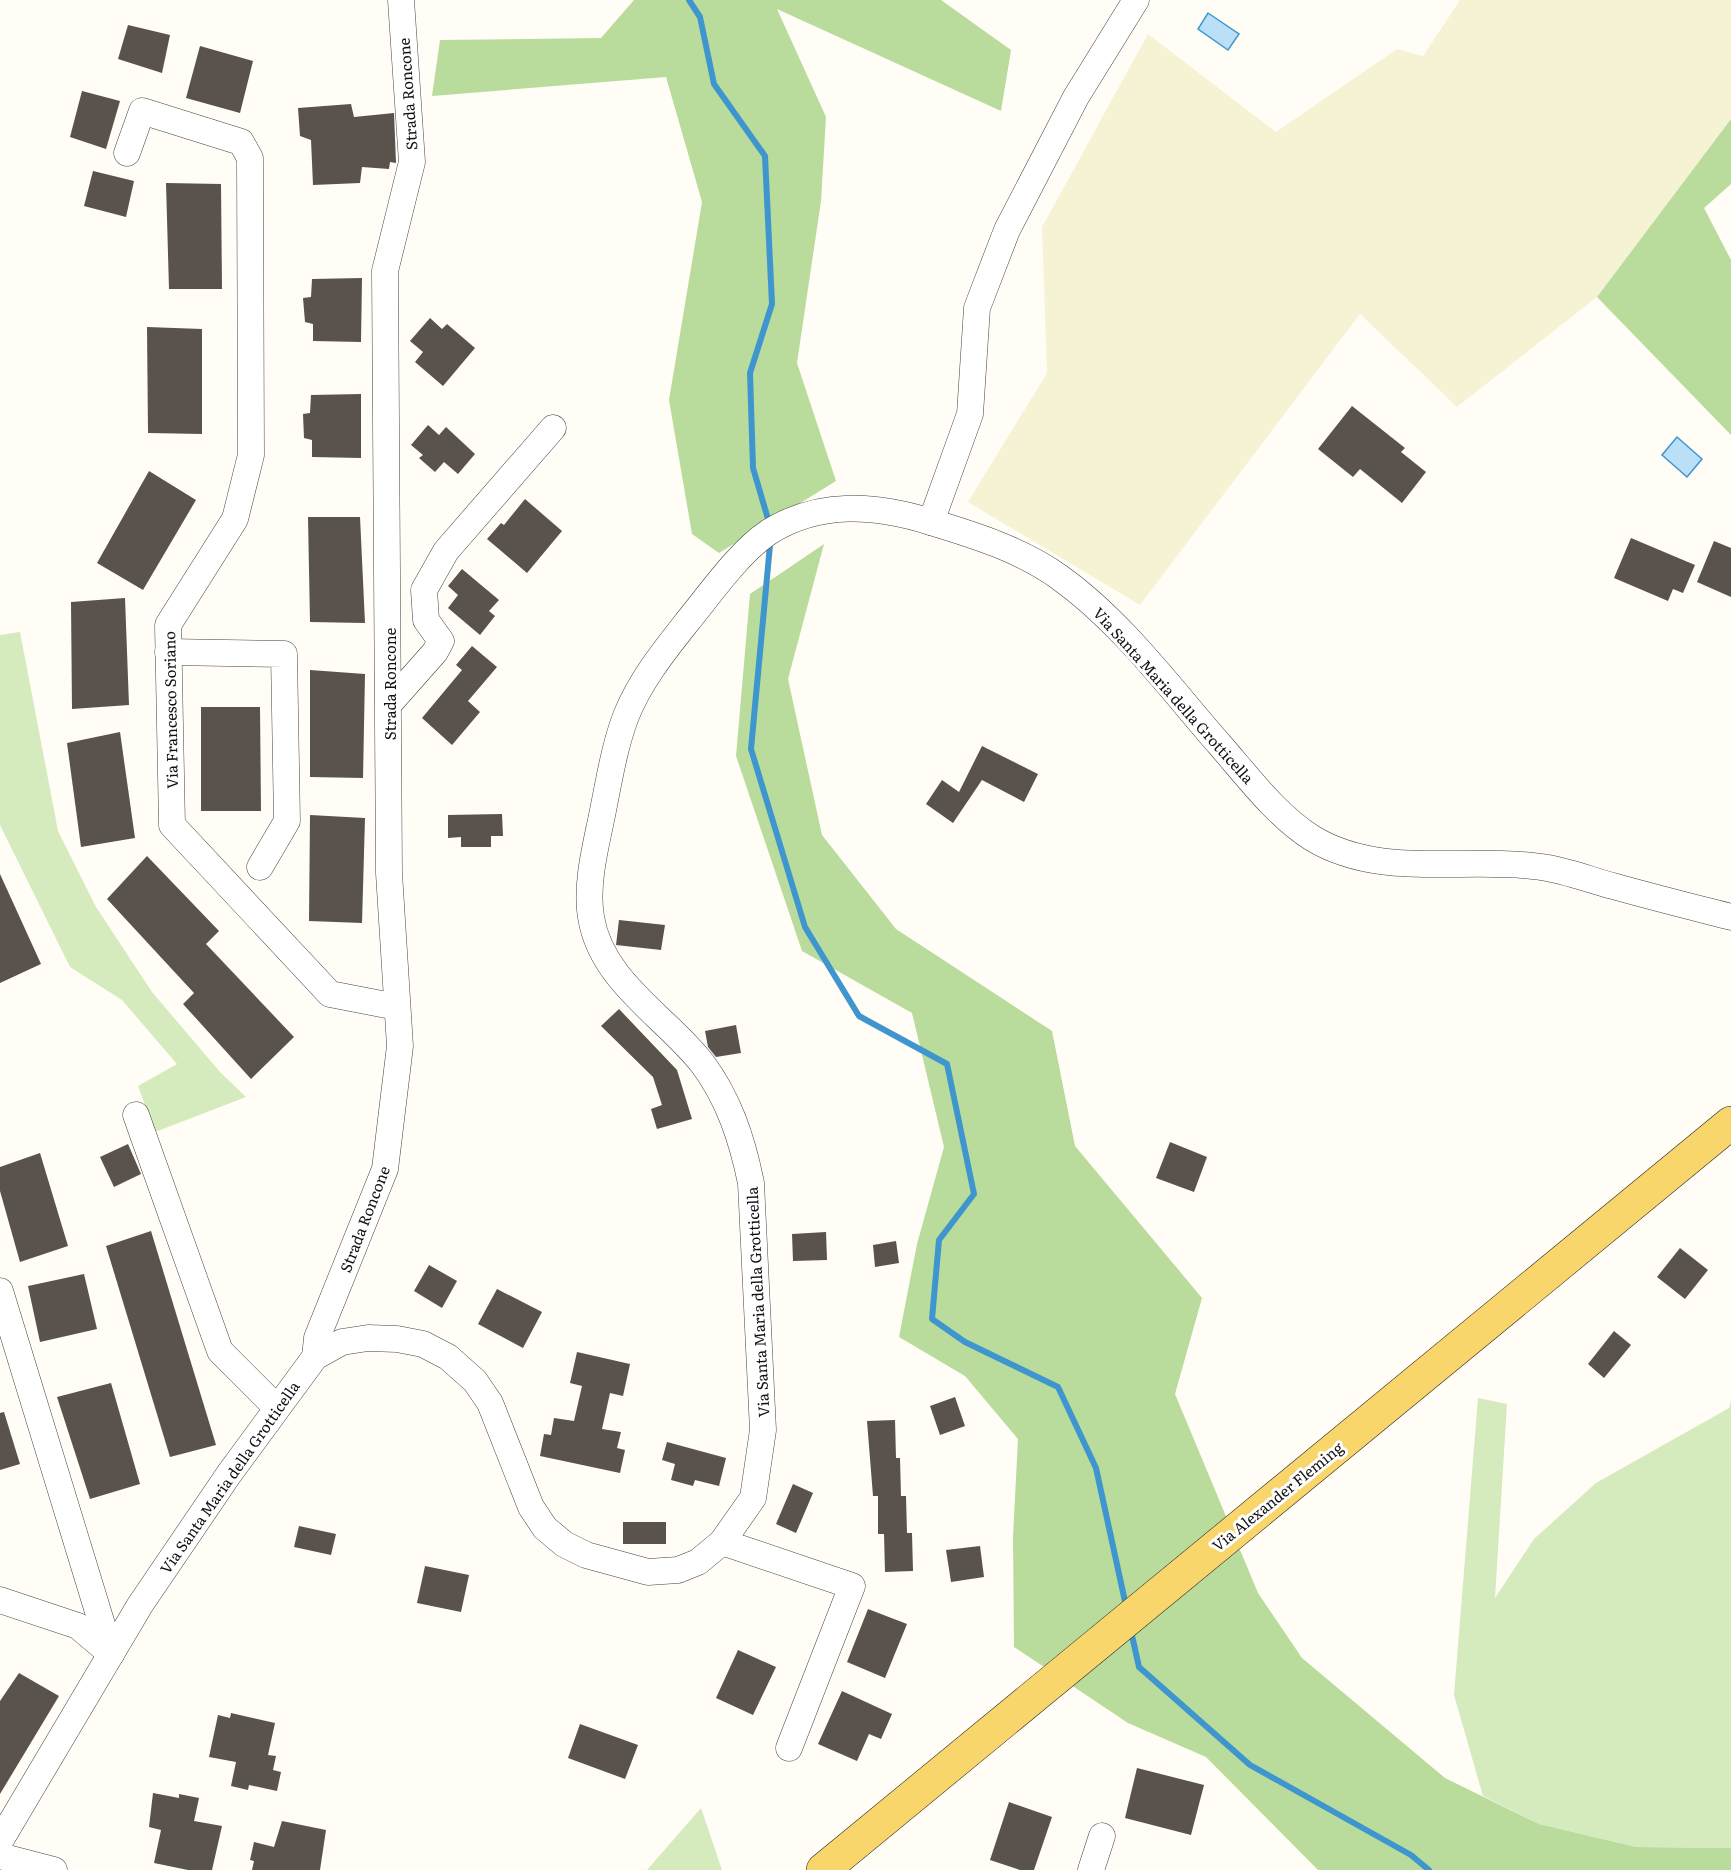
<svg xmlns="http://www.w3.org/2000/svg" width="1731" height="1870" font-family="Literata,serif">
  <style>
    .farmland { fill: #f6f3d4 }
    .green { fill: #d5ebbd }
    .forest { fill: #b9dc9c }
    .water { fill: #b9e0f7; stroke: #3f96cf; stroke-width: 1.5 }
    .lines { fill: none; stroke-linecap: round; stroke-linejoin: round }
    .stream { stroke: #3f96cf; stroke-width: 6 }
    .building { fill: #5a524d }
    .minor-casing { stroke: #444; stroke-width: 27 }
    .major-casing { stroke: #222; stroke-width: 34 }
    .minor { stroke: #fff; stroke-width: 26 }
    .major { stroke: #f9d66b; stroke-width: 33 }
    .labels { text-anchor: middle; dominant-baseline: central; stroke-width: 6; stroke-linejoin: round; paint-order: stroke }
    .street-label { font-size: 15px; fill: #111; stroke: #fff }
  </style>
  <rect width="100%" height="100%" fill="#fffdf5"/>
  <!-- farmland -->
  <polygon class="farmland" points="1460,0 1731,0 1731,119 1597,297 1457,407 1360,314 1140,605 968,502 1047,373 1042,227 1148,34 1276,132 1397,49 1423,56"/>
  <!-- green -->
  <g class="green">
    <polygon points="20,632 58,831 96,907 152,992 220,1072 246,1097 155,1132 138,1086 177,1064 122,1000 70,967 0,825 0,635"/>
    <polygon points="1478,1398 1507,1404 1495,1598 1534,1539 1596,1483 1729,1408 1731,1401 1731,1848 1636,1847 1539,1824 1483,1796 1454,1695"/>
    <polygon points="701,1808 722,1870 647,1870"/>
  </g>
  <!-- forest -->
  <g class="forest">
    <polygon points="634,0 941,0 1011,50 1001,111 777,9 826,117 821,201 797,363 836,481 719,553 692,534 669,400 702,202 666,77 432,96 440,40 601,38"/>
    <polygon points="1731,119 1731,184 1704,208 1731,260 1731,435 1597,297"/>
    <polygon points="824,544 788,679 822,835 896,929 1052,1031 1075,1146 1202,1298 1175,1394 1258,1593 1302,1658 1445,1778 1539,1824 1636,1847 1731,1848 1731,1870 1318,1870 1206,1757 1128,1723 1014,1647 1013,1537 1018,1439 965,1376 899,1337 917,1244 944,1147 912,1013 802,951 736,756 750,594"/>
  </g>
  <!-- water -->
  <g class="water">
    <polygon points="1208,13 1239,34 1228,50 1198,29"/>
    <polygon points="1677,437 1702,459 1687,477 1662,455"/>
  </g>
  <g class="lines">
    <!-- stream -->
    <g class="stream">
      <polyline points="689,0 700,17 714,84 765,156 772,304 750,373 753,468 768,519"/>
      <polyline points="770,545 751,749 805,927 859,1016 947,1064 974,1194 939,1240 932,1319 965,1342 1058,1387 1096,1468 1126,1606"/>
      <polyline points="1131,1631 1139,1667 1250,1765 1411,1855 1429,1870"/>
    </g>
  </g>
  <!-- building -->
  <g class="building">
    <polygon points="128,25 170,35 162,73 118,59"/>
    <polygon points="200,46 253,61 240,113 186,98"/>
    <polygon points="82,91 120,101 106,149 70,137"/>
    <polygon points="351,104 354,117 394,113 396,163 390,162 389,169 362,167 360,183 313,185 311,140 300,136 298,108"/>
    <polygon points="93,171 134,181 126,217 84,206"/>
    <polygon points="166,183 221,184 222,289 169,289"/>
    <polygon points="362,278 361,342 313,341 313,324 305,322 303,298 311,297 312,279"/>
    <polygon points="430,318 442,329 447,324 475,348 443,386 415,362 423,352 410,341"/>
    <polygon points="147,327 202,329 202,434 148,433"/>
    <polygon points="361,394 361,458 312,457 312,440 304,438 303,414 310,413 311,395"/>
    <polygon points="1352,406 1405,448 1401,452 1426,472 1402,503 1360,469 1353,477 1318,449"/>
    <polygon points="428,425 439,435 446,427 475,454 458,474 444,462 435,472 419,458 423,455 411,445"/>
    <polygon points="149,471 196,500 143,590 97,563"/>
    <polygon points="525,499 562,531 527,573 487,539 501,523 504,525"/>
    <polygon points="308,517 360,517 365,623 310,622"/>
    <polygon points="1631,538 1695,565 1683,593 1673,589 1668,601 1614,578"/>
    <polygon points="1714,541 1731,548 1731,597 1697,582"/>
    <polygon points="462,569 499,600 489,611 495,616 480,635 448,608 458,595 448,586"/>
    <polygon points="125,598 129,705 72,709 71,602"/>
    <polygon points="472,646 497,667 468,701 480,712 452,745 422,718 462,670 456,665"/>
    <polygon points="310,670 365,674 363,778 310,777"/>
    <polygon points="201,707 260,707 261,811 201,811"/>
    <polygon points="120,732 135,838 81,847 67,743"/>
    <polygon points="982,746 1038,774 1024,802 982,780 953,823 926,804 942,780 959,792"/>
    <polygon points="502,814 503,836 491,836 491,847 461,847 461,837 448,838 448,815"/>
    <polygon points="310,815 365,818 362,923 309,921"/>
    <polygon points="147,856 219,931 206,944 294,1037 251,1079 183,1004 194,993 107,899"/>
    <polygon points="0,874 41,964 0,983"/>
    <polygon points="619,920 665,925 661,950 616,945"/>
    <polygon points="619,1009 677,1070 692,1119 657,1129 651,1109 662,1105 653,1077 601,1026"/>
    <polygon points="736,1025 741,1053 716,1057 708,1047 705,1031"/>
    <polygon points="1170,1142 1207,1157 1194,1192 1156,1178"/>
    <polygon points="128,1144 141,1174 114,1187 100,1157"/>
    <polygon points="40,1153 68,1246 20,1262 0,1191 0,1167"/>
    <polygon points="151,1231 216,1445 170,1457 106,1246"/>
    <polygon points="826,1232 827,1260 793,1261 792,1234"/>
    <polygon points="896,1241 899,1263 875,1267 873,1245"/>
    <polygon points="1680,1248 1708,1270 1685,1299 1657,1277"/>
    <polygon points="429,1265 457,1281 442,1308 414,1291"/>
    <polygon points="84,1274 97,1329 40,1342 28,1286"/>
    <polygon points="497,1289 542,1312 523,1348 478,1324"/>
    <polygon points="1614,1331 1631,1345 1604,1378 1588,1364"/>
    <polygon points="577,1352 630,1364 623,1396 610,1393 602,1429 621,1432 617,1448 625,1450 620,1473 540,1456 544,1434 551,1435 554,1418 574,1421 582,1386 570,1383"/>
    <polygon points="111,1383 140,1484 90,1499 57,1397"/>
    <polygon points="955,1397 965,1426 940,1435 930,1406"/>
    <polygon points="4,1412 20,1464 0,1470 0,1413"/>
    <polygon points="895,1420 896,1458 900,1458 901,1496 906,1496 907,1533 912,1533 913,1571 885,1572 884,1534 878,1534 878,1496 873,1496 867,1421"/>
    <polygon points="667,1442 726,1458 719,1486 695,1480 693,1486 671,1480 675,1464 662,1460"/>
    <polygon points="793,1484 813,1493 796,1533 776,1524"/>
    <rect x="623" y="1522" width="43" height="22"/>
    <polygon points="299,1526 336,1534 331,1555 294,1547"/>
    <polygon points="980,1546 984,1577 951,1582 946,1550"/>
    <polygon points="425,1566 469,1575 461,1612 417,1603"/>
    <polygon points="868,1609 907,1624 885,1678 847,1662"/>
    <polygon points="738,1650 776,1667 753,1715 716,1698"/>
    <polygon points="19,1673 59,1696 0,1794 0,1701"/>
    <polygon points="842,1691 892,1714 881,1739 869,1734 857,1761 818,1744"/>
    <polygon points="231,1713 275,1723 268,1755 276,1756 273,1770 281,1772 277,1791 249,1785 248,1790 231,1786 236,1762 209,1757 218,1715 230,1718"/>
    <polygon points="580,1724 638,1745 625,1779 568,1758"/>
    <polygon points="1137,1768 1204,1785 1191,1835 1125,1818"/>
    <polygon points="153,1793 179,1798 179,1794 199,1798 194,1821 222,1826 212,1870 188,1870 154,1863 161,1830 149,1827"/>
    <polygon points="1009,1802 1052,1817 1034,1870 1020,1870 990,1860"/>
    <polygon points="282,1821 326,1830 320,1870 252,1870 254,1861 250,1860 254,1842 274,1847"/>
  </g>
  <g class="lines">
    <!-- minor casing -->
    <g class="minor-casing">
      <g id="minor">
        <polyline points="127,153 142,111 241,142 250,158 251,455 235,519 168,625 172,825 330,994 397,1007"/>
        <polyline points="931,522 970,414 977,308 1007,230 1076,97 1136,0"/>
        <polyline points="168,652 284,654 287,821 260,867"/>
        <polyline points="389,704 435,652 441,641 426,620 424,590 446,551 553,428"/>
        <polyline points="136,1115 220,1351 276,1407"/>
        <polyline points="0,1291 111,1654"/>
        <polyline points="315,1357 317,1338 385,1169 400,1046 389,873 385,271 412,162 401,0"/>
        <polyline points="722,1542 852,1586 789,1748"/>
        <polyline points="0,1600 78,1626 111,1654"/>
        <path d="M0,1841L140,1605L229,1474L315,1357L342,1342L368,1338L397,1339L423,1344L448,1357L475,1381L490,1403L531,1507L545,1528L564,1544L586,1555L648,1572L678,1570L698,1562L722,1542L753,1498L763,1430L751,1183C742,1139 729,1099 702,1063C665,1016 601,981 591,917C586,888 594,853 600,825C608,788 613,750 626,716C640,681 664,651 687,622C710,594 739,552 769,532C820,500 876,505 931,522C974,535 1022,550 1059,577C1121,621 1170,688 1220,745C1248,777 1276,815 1312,838C1381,880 1467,856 1541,867C1565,870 1590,880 1613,886C1652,897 1692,907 1731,917"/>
        <polyline points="0,1856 54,1870"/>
        <polyline points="1091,1870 1102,1836"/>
      </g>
    </g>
    <!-- major casing -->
    <g class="major-casing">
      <polyline id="major" points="823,1870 1731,1123"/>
    </g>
    <!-- minor -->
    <use href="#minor" class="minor"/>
    <!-- major -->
    <use href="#major" class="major"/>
  </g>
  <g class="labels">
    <!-- street labels -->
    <g class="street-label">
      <text transform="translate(407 94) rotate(-94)">Strada Roncone</text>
      <text transform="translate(389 684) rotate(-90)">Strada Roncone</text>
      <text transform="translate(1174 695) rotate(48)">Via Santa Maria della Grotticella</text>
      <text transform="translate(170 710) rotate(-91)">Via Francesco Soriano</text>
      <text transform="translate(364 1219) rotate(-69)">Strada Roncone</text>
      <text transform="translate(757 1302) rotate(-93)">Via Santa Maria della Grotticella</text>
      <text transform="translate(229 1477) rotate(-55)">Via Santa Maria della Grotticella</text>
      <text transform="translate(1277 1496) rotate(-39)">Via Alexander Fleming</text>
    </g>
  </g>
</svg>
